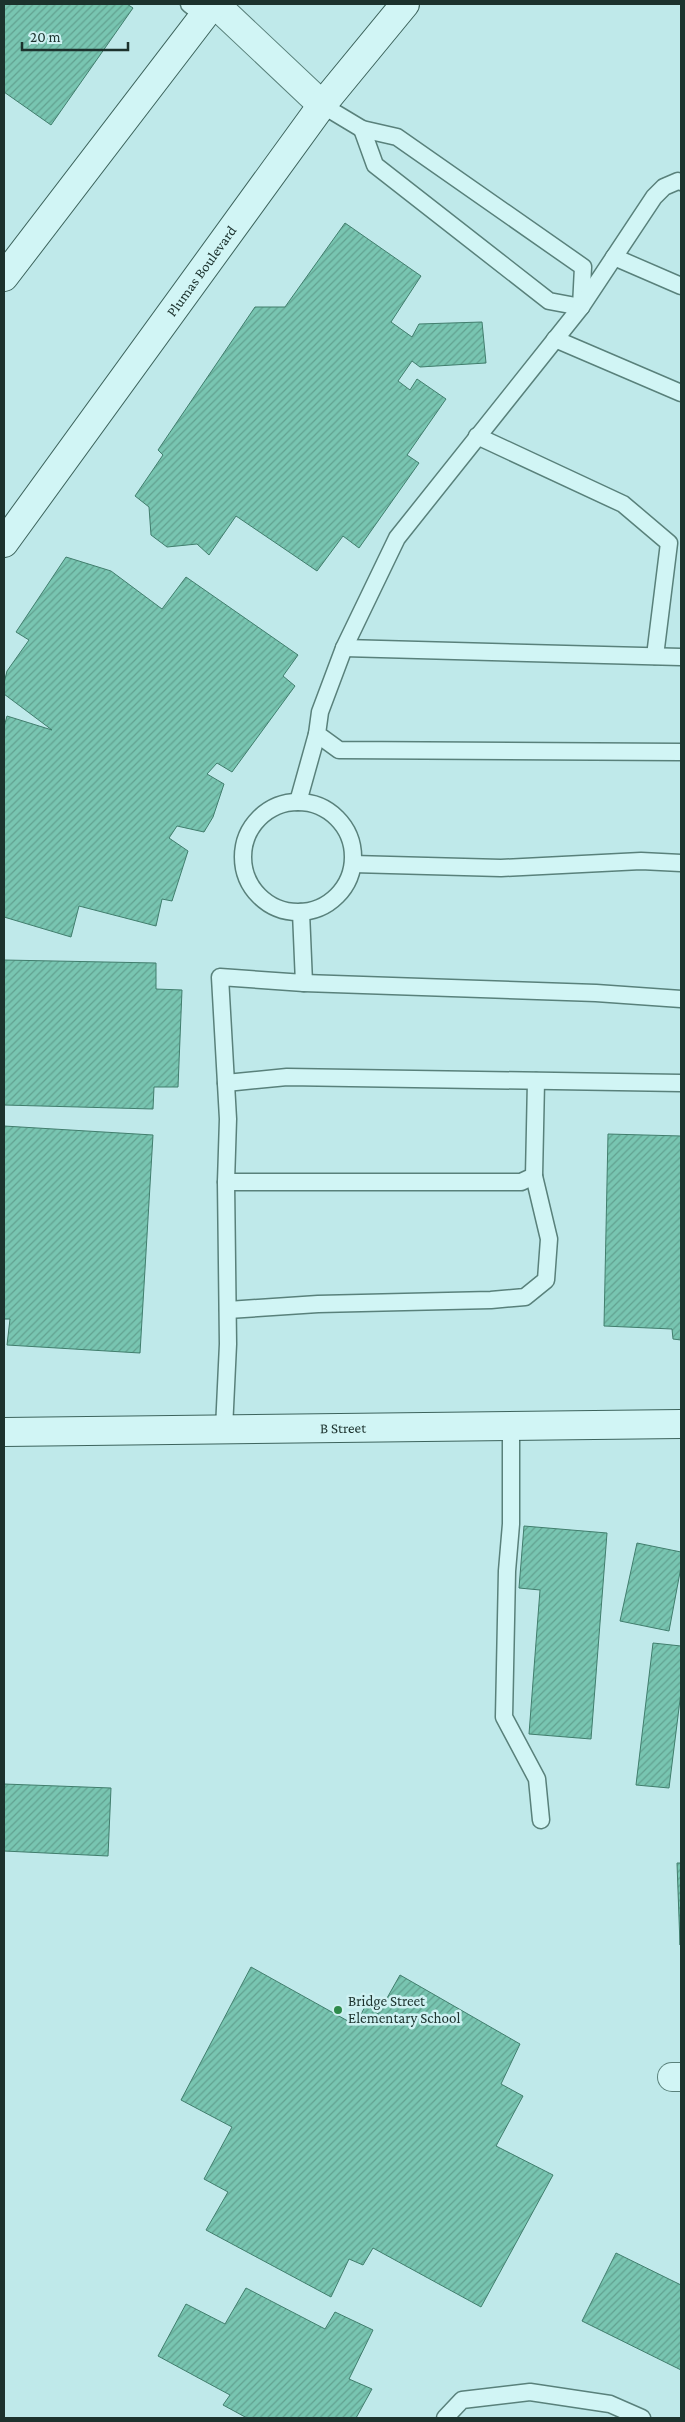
<svg xmlns="http://www.w3.org/2000/svg" width="685" height="2422" font-family="'Crimson Pro',serif">
  <style>
    .building { fill: url(#building-hatch); stroke: #417e6d }
    .lines { fill: none; stroke-linecap: round; stroke-linejoin: round }
    .lane-casing { stroke: #59817b; stroke-width: 19 }
    .street-casing { stroke: #59817b; stroke-width: 30 }
    .secondary-casing { stroke: #3c635c; stroke-width: 30 }
    .lane { stroke: #d1f5f5; stroke-width: 16 }
    .street { stroke: #d1f5f5; stroke-width: 28 }
    .secondary { stroke: #d1f5f5; stroke-width: 28 }
    .poi-dot { fill: #2e8b4b; stroke: #cef1f2; stroke-width: 2 }
    .labels { text-anchor: middle; dominant-baseline: central; stroke-width: 5; stroke-linejoin: round; paint-order: stroke }
    .street-label { font-size: 15px; fill: #1c322d; stroke: #cef1f2 }
    .poi-label { font-size: 15px; fill: #1c322d; stroke: #cef1f2; text-anchor: start }
  </style>
  <defs>
    <pattern id="building-hatch" width="6" height="6" patternUnits="userSpaceOnUse" patternTransform="scale(1.25)"><rect width="6" height="6" fill="#78c5b1"/><path d="M-1 1l2-2M0 6l6-6M5 7l2-2" fill="none" stroke="#62a190"/></pattern>
  </defs>
  <rect width="100%" height="100%" fill="#bfe9ea"/>
  <!-- building -->
  <g class="building">
    <polygon points="4,4 127,4 133,8 51,125 4,92"/>
    <polygon points="345,223 421,276 391,322 412,337 419,324 482,322 486,363 420,367 412,361 398,381 410,390 417,379 446,399 407,455 419,463 359,548 343,536 317,571 236,516 209,555 197,544 167,547 151,535 149,507 135,496 163,455 158,450 255,307 285,307"/>
    <polygon points="66,557 111,571 162,609 186,577 298,655 283,676 295,686 232,772 217,763 207,774 224,784 213,817 204,832 177,826 169,838 188,851 172,901 162,899 156,926 79,906 71,937 4,917 4,727 7,716 52,730 4,694 4,683 7,671 29,640 16,632"/>
    <polygon points="4,960 156,963 156,989 182,990 178,1087 154,1087 153,1109 4,1105"/>
    <polygon points="4,1126 153,1135 140,1353 7,1345 10,1319 4,1319"/>
    <polygon points="608,1134 681,1136 681,1340 673,1339 672,1329 604,1326"/>
    <polygon points="524,1526 607,1533 591,1739 529,1734 540,1590 519,1588"/>
    <polygon points="637,1543 681,1552 681,1567 669,1631 620,1621"/>
    <polygon points="653,1643 681,1646 681,1692 669,1788 636,1785"/>
    <polygon points="4,1784 111,1788 108,1856 4,1851"/>
    <polygon points="677,1863 681,1863 680,1945"/>
    <polygon points="251,1967 355,2025 366,2005 378,2014 400,1975 520,2044 501,2084 523,2096 496,2146 553,2175 481,2307 373,2248 363,2265 349,2259 331,2297 206,2230 228,2192 204,2179 232,2127 181,2100"/>
    <polygon points="616,2253 681,2285 681,2370 582,2321"/>
    <polygon points="246,2288 325,2329 335,2312 373,2330 349,2379 372,2389 356,2418 247,2418 223,2405 230,2395 158,2356 186,2304 225,2324"/>
  </g>
  <g class="lines">
    <!-- lane casing -->
    <g class="lane-casing">
      <g id="lane">
        <polyline points="189,4 204,16"/>
        <polyline points="322,105 362,129 397,137 583,267 581,307"/>
        <polyline points="362,129 375,165 549,301 581,307"/>
        <polyline points="681,182 678,181 664,187 654,197 581,307 397,538 344,648 320,712 317,734 339,750 681,752"/>
        <polyline points="614,257 681,286"/>
        <polyline points="555,339 681,393"/>
        <polyline points="477,436 623,504 669,543 655,656"/>
        <polyline points="344,648 681,657"/>
        <polyline points="298,802 317,734"/>
        <circle cx="298" cy="857" r="55"/>
        <polyline points="353,864 501,868 641,861 681,863"/>
        <polyline points="304,983 596,993 681,999"/>
        <polyline points="226,1083 287,1077 681,1083"/>
        <polyline points="226,1182 521,1182 534,1176 536,1081"/>
        <polyline points="228,1310 318,1304 491,1300 525,1297 546,1280 549,1239 534,1176"/>
        <polyline points="511,1426 511,1524 507,1571 504,1717 537,1779 541,1820"/>
        <polyline points="224,1429 228,1344 226,1182 228,1119 220,977 304,983 301,912"/>
        <polyline points="445,2418 462,2400 530,2392 610,2404 642,2418"/>
      </g>
    </g>
    <!-- street casing -->
    <g class="street-casing">
      <g id="street">
        <polyline points="215,4 322,105"/>
        <polyline points="672,2077 681,2077"/>
      </g>
    </g>
    <!-- secondary casing -->
    <g class="secondary-casing">
      <g id="secondary">
        <polyline points="4,277 213,4"/>
        <path id="s1" d="M4,543L322,105L405,4"/>
        <path id="s2" d="M4,1432L681,1424"/>
      </g>
    </g>
    <!-- lane -->
    <use href="#lane" class="lane"/>
    <!-- street -->
    <use href="#street" class="street"/>
    <!-- secondary -->
    <use href="#secondary" class="secondary"/>
  </g>
  <!-- markers -->
  <circle class="poi-dot" cx="338" cy="2010" r="5"/>
  <g class="labels">
    <!-- street labels -->
    <g class="street-label">
      <text stroke="none"><textPath href="#s1" startOffset="336">Plumas Boulevard</textPath></text>
      <text stroke="none"><textPath href="#s2" startOffset="339">B Street</textPath></text>
    </g>
    <!-- poi labels -->
    <g class="poi-label">
      <text x="348" y="2001">Bridge Street<tspan x="348" dy="17">Elementary School</tspan></text>
    </g>
  </g>
  <!-- border -->
  <rect width="685" height="2422" fill="none" stroke="#1c322d" stroke-width="10"/>
  <!-- scale -->
  <path d="M22 42v8h106v-8" fill="none" stroke="#1c322d" stroke-width="2.5"/>
  <text x="30" y="42" font-size="15" fill="#1c322d" stroke="#cef1f2" stroke-width="4" paint-order="stroke">20 m</text>
</svg>
